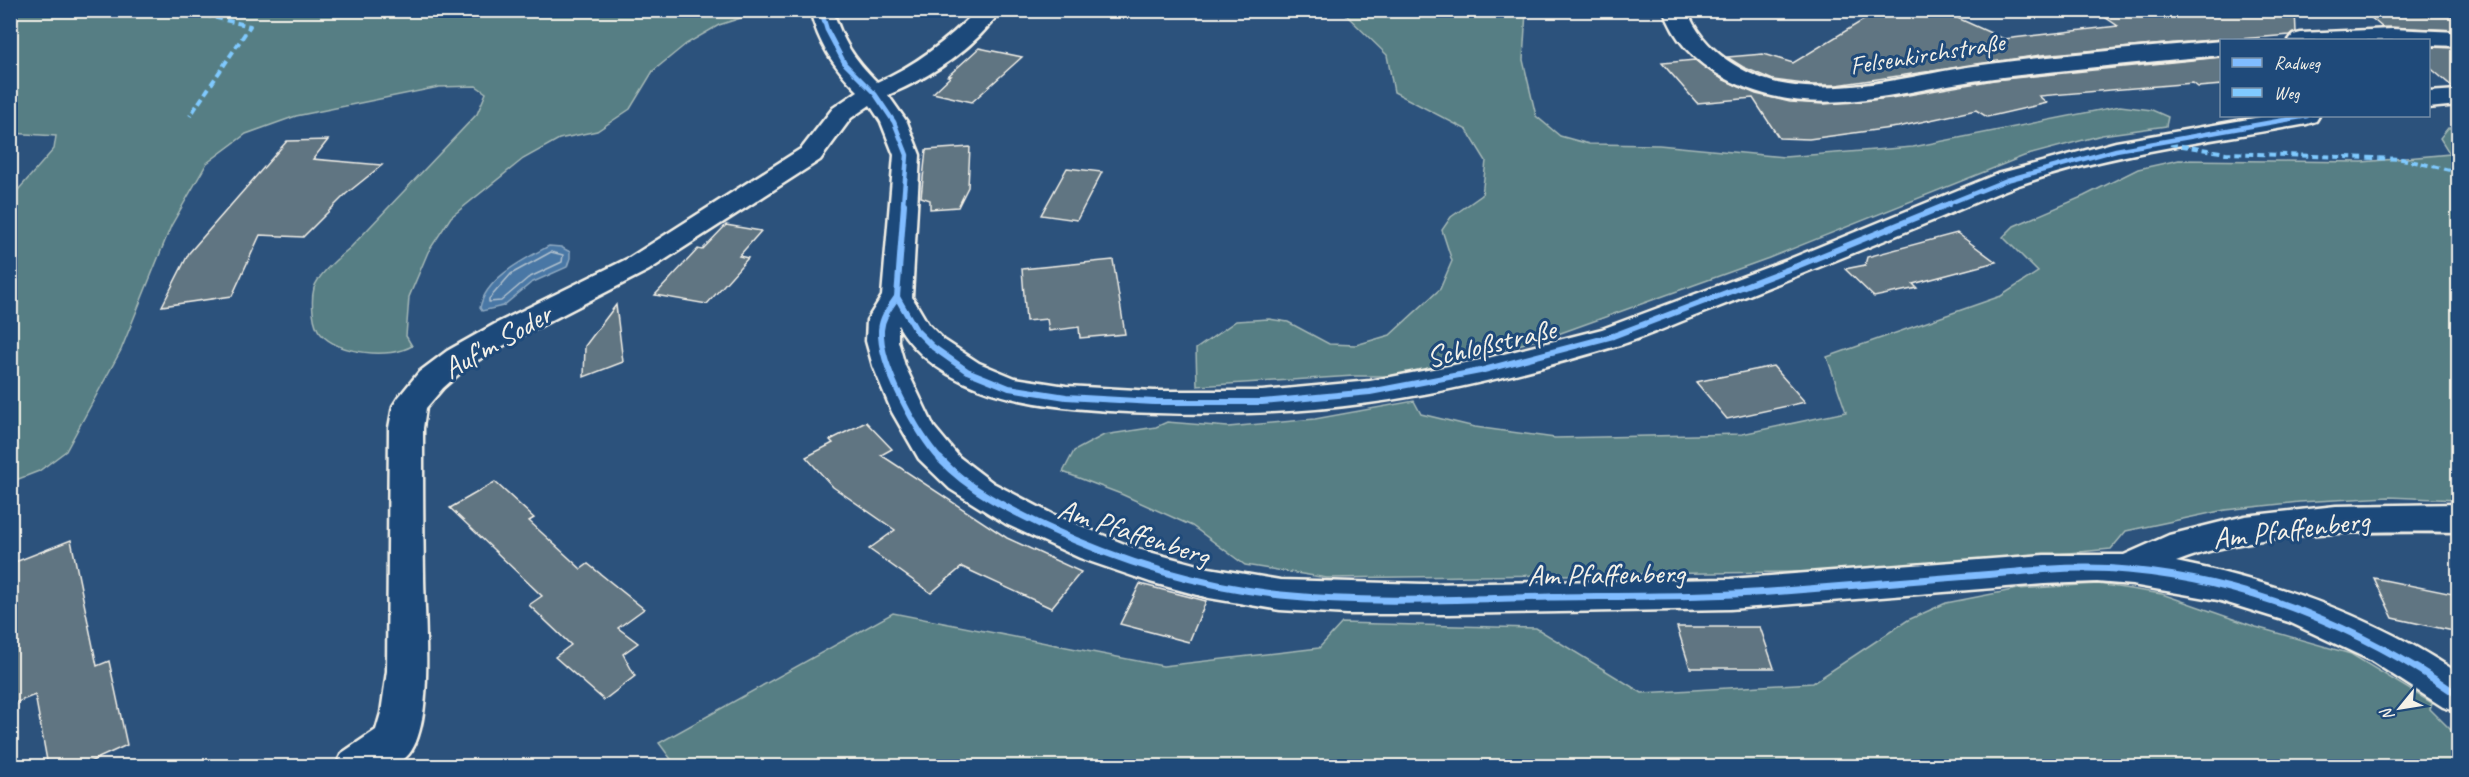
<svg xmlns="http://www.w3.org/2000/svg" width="2469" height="777" font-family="Caveat,sans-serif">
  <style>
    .green { fill: #567e84; stroke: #a5b8b6; stroke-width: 1.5 }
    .water { fill: #4977a5; stroke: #8da8c0; stroke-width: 1.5 }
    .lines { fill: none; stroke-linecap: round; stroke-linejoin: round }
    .shore { stroke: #b0c0cd; stroke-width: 1.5 }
    .building { fill: #607482; stroke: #f4f1e8; stroke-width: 1.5 }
    .minor-casing { stroke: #f4f1e8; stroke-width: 5 }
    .minor { fill: #1f4a7a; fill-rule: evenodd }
    .quiet { stroke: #80caff; stroke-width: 4; stroke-dasharray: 7 4; stroke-linecap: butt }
    .cycleway-far2-casing { stroke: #1f4a7a; stroke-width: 8 }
    .cycleway-far1-casing { stroke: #1f4a7a; stroke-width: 10 }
    .cycleway-casing { stroke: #1f4a7a; stroke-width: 10 }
    .cycleway-far2 { stroke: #80bcff; stroke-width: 4.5 }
    .cycleway-far1 { stroke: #80bcff; stroke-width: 6 }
    .cycleway { stroke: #80bcff; stroke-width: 7 }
    .labels { text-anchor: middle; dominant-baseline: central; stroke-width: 6; stroke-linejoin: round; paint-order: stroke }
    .far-street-label { font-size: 26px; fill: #f4f1e8; stroke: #1f4a7a }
    .street-label { font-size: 30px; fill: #f4f1e8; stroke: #1f4a7a }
  </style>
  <rect width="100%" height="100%" fill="#2c527c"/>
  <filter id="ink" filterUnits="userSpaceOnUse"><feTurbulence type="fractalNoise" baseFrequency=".0167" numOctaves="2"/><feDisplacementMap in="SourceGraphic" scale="12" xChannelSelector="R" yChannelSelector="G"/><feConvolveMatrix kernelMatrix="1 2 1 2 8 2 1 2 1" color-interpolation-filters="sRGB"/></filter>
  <g filter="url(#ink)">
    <!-- green -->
    <g class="green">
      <path d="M11,10H763V11L719,25L686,44L653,71L630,109L597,131L559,139L523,159L451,217L428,252L409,297L406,336L412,346C390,359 339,354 321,334C312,325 311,300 314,288C318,275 340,256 351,247L477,114L486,93L476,86L439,87L296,116L246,134L207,163L171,226L121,350L66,451L39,471L11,482V198L54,149L56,136L11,133Z"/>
      <polygon points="1342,11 1526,11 1523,60 1536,116 1560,136 1589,144 1659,145 1784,157 1913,147 2120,106 2152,110 2168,117 2166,126 2102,135 2024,156 1769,258 1558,334 1434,368 1400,376 1354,376 1197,386 1196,349 1236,321 1269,319 1288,322 1329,344 1356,345 1390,335 1440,289 1452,261 1442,230 1451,217 1482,195 1486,161 1467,130 1394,92 1387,55"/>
      <polygon points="2448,128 2458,128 2458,500 2389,497 2299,502 2225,510 2126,531 2111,549 1874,571 1327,578 1245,565 1192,526 1121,494 1063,472 1074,451 1104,435 1156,427 1167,422 1228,427 1315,419 1414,401 1421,414 1475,427 1555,438 1742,434 1846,412 1827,357 2001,296 2038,272 2003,237 2014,226 2084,196 2138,169 2179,160 2362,162 2450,154 2440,138"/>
      <polygon points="2098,584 2162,594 2256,627 2351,654 2432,703 2430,709 2458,737 2458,766 676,766 659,743 893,613 1163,666 1319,648 1342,623 1536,628 1642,693 1813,683 1908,620 1946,603 2018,589"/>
    </g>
    <!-- water -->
    <path class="water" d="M549,246L561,247L570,252V258L567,267L531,283L503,306L482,311L480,308C485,278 525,259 549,246Z"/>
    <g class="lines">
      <!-- shore -->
      <polygon class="shore" points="551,252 563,255 562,262 528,278 501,301 489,302 489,299 511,274"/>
    </g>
    <!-- building -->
    <g class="building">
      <polygon points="1880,10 1940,10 2004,39 2118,26 2094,10 2295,10 2296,32 2290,35 2227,40 2222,39 2041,55 1837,85 1812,85 1773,80 1743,67 1727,57 1763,54 1793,63"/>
      <polygon points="2362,10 2458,17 2458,30 2382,27"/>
      <polygon points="2428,47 2458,48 2458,88 2454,88 2428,66"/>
      <polygon points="979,48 1022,57 972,102 933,93 951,76 948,76"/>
      <polygon points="2222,57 2222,85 2198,87 2193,83 2039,96 2047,103 1987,117 1976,110 1898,127 1809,139 1779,138 1753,98 1697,103 1662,63 1695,60 1722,79 1756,94 1790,102 1824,104 1891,98 1994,80"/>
      <polygon points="328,140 313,159 382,165 346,194 303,237 260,235 232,296 162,306 189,253 287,141"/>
      <polygon points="970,147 968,187 958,207 930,209 930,200 921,197 926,150"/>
      <polygon points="1067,168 1102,172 1077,220 1041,215"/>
      <polygon points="726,225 761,231 739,256 748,258 707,304 655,295 698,249 702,250"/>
      <polygon points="1957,233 1996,262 1913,284 1917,288 1874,297 1845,269 1865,265 1867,257"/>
      <polygon points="1113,260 1125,334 1080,338 1079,327 1049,331 1047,319 1026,321 1022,269"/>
      <polygon points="616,305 623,362 584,377 585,346"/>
      <polygon points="1773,366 1805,402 1727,419 1696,382"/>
      <polygon points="866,422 892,449 881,455 1007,538 1081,572 1051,608 962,567 931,593 869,549 895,530 833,487 806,457 833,443 830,440"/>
      <polygon points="495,482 534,518 529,521 581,569 588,564 644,609 618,628 638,643 623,654 635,676 604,700 555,657 571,645 529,605 542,596 450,508"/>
      <polygon points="71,540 97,666 109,661 127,745 81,766 48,766 35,695 10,705 10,564"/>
      <polygon points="2374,578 2458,595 2458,632 2393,618"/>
      <polygon points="1140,584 1206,601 1189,642 1120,624"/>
      <polygon points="1677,627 1760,627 1774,668 1690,668"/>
    </g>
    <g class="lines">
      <!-- minor casing -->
      <g class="minor-casing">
        <g id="minor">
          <path d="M810,10H833C842,41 854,59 877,82C916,65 947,41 977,10H1001C974,49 930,77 888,95L907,122L920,155L912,297L928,324L944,340L979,363L1015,378L1066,386L1154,391H1262L1370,381L1480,360L1602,329L1787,260L1997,174L2116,142L2266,116H2319L2316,121L2307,124C2210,141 2110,153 2016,186C1986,197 1957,211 1927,223C1856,252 1785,281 1713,309C1683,320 1653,334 1623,344C1544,368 1451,392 1369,403C1283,415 1196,416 1109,411C1036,406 939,396 898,325V341L905,366L934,427L959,457L993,483L1052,514L1134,548L1209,568L1280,580L1424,584L1730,579L2044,555H2124L2169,535L2245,516L2336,506L2458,504V532C2370,531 2258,529 2176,562C2276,582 2373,616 2458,673V712L2443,707L2370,660L2289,622L2218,600L2132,585L2097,582L2044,584L1730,609L1449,614H1347L1280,610L1209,598L1150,582L1080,558L1006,524L950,489L919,459L892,412L873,366L866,341L867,320L882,296L894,155L881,122L870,105L851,118L820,160L649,270L517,338L469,365L443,388L426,408L423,428C423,477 423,525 424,574C424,615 435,722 409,754C393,774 359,766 336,766L342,753L376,730L381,713L387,671L389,428L393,406L398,398L419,372L447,351L495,324L629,258L802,148L833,108L858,91C833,66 819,44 810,10Z"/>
          <path d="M1664,10H1687C1701,50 1747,79 1788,85C1853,95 1918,73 1982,65C2061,54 2142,48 2222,41V55C2146,62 2070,69 1994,78C1900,89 1813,126 1723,77C1695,62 1674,40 1664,10Z"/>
          <polygon points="2392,29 2458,32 2458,46 2428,45 2428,40 2289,40 2293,35 2301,33"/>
          <polygon points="2458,90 2458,105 2428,108 2428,92"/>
        </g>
      </g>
      <!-- minor -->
      <use href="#minor" class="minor"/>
      <!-- quiet -->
      <g class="quiet">
        <polyline points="183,10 250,26 190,116"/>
        <polyline points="2170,144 2226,153 2402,159 2458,172"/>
      </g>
      <!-- cycleway-far2 casing -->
      <g class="cycleway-far2-casing">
        <g id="cycleway-far2">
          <polyline points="821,10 827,30 845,64 875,94 894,122 907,155 903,205"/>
          <polyline points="1945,205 2007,180 2116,150 2307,116"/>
        </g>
      </g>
      <!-- cycleway-far1 casing -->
      <g class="cycleway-far1-casing">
        <g id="cycleway-far1">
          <polyline points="904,204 897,297 916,330 933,347 967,371 1009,388 1066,397 1154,402 1262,402 1370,392 1480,371 1613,336 1797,266 1949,204"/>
          <path d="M897,297C890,307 882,317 881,330C879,365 918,435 941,460"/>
        </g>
      </g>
      <!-- cycleway casing -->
      <g class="cycleway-casing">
        <path id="cycleway" d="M940,459C969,490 1008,509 1046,527C1120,562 1200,586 1281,595C1370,604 1461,599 1550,597C1632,596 1715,597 1796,590C1862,585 1928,579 1994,574C2038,570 2083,565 2128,570C2248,581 2360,627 2458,695"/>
      </g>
      <!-- cycleway-far2 -->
      <use href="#cycleway-far2" class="cycleway-far2"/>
      <!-- cycleway-far1 -->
      <use href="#cycleway-far1" class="cycleway-far1"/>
      <!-- cycleway -->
      <use href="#cycleway" class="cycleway"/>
    </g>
  </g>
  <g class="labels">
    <!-- far-street labels -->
    <g class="far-street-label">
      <text transform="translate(1927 54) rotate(-9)">Felsenkirchstraße</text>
    </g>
    <!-- street labels -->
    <g class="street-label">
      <text transform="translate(497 341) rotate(-30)">Auf'm Soder</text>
      <text transform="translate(1491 343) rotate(-13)">Schloßstraße</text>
      <text transform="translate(2291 529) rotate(-7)">Am Pfaffenberg</text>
      <text transform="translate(1134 532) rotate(18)">Am Pfaffenberg</text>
      <text transform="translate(1606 574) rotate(-1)">Am Pfaffenberg</text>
    </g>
  </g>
  <!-- margin -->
  <rect width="2469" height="777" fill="none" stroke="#1f4a7a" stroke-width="36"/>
  <rect x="18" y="18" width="2433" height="741" fill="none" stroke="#f4f1e8" stroke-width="2" filter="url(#ink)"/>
  <!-- legend -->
  <rect x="2220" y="39" width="210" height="78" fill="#1f4a7a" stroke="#748da6" stroke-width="1.5"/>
  <rect x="2232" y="58" width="30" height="9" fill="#80bcff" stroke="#748da6" stroke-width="1.5"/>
  <text x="2274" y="69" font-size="18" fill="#f4f1e8">Radweg</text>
  <rect x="2232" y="88" width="30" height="9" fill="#80caff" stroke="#748da6" stroke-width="1.5"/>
  <text x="2274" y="99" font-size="18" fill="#f4f1e8">Weg</text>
  <!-- north arrow -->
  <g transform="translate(2400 708) rotate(240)" stroke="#1f4a7a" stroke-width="4.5" paint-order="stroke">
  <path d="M0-4.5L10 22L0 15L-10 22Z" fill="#f4f1e8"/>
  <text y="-9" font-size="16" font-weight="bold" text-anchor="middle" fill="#f4f1e8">N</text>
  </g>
</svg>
